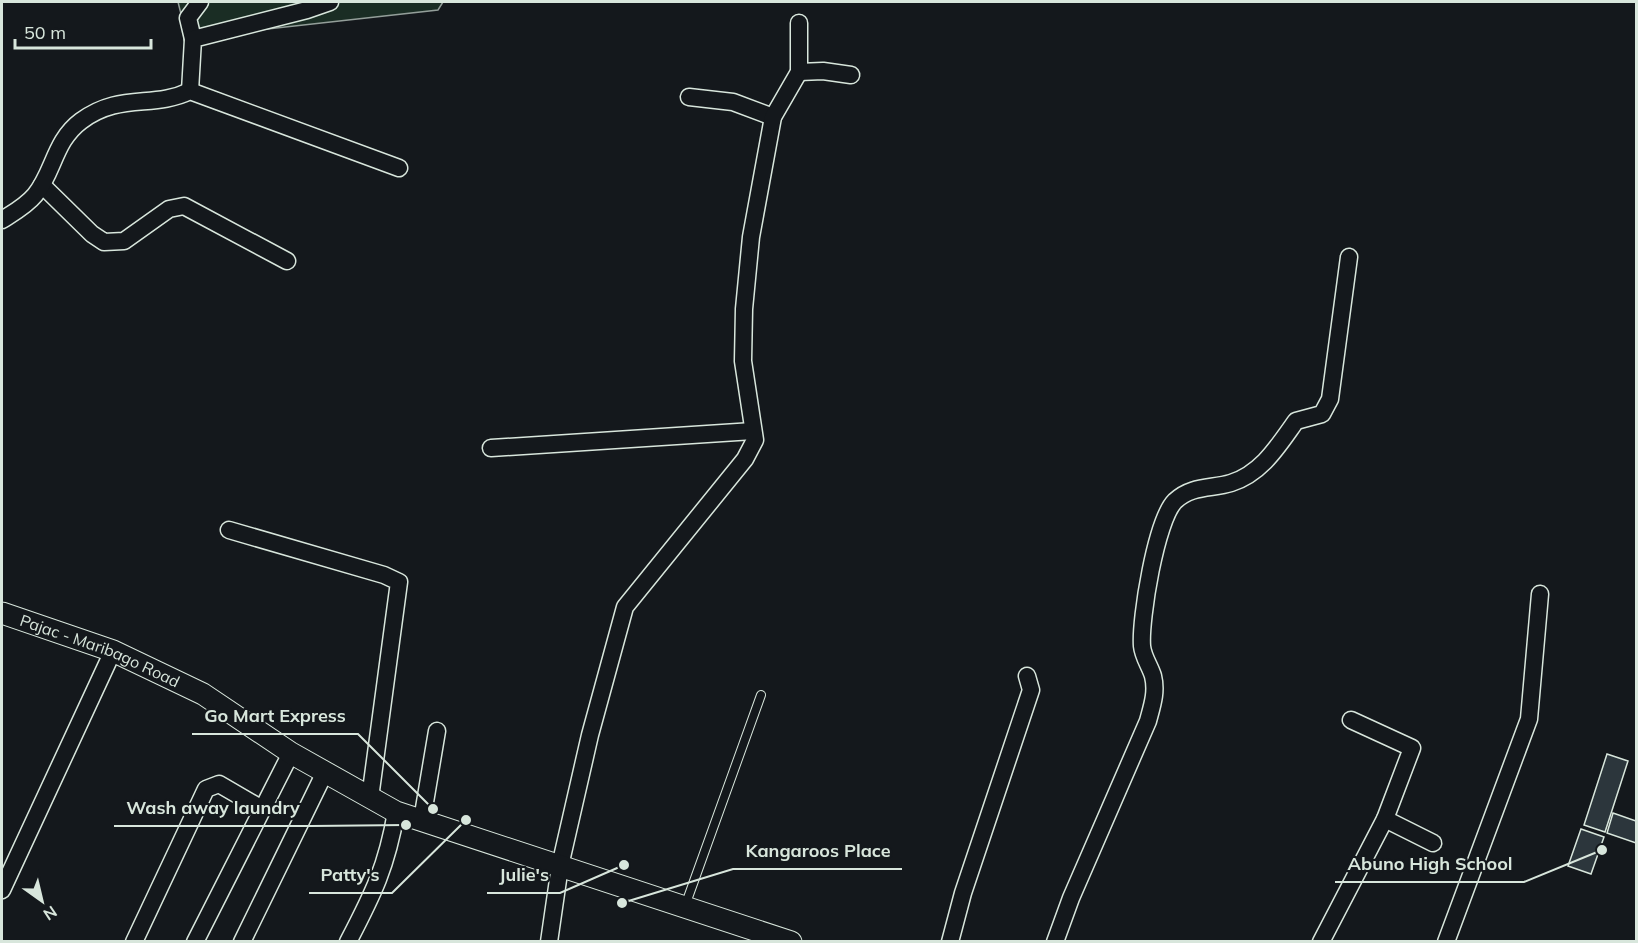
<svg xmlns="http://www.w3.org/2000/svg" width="1638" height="943" font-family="Mulish,sans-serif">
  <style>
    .green { fill: #1a2d24; stroke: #939e99; stroke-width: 1.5 }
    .building { fill: #2c363c; stroke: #d8e6dc; stroke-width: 1.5 }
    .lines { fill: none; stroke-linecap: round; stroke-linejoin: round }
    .service-casing { stroke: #d8e6dc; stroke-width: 10 }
    .minor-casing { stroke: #d8e6dc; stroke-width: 19 }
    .tertiary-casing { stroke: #d8e6dc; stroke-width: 23 }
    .service { stroke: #14181c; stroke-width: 8 }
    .minor { stroke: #14181c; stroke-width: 16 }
    .tertiary { stroke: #14181c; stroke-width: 21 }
    .labels { text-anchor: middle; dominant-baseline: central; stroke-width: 4.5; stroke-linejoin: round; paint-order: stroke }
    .street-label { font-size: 16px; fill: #d8e6dc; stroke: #14181c }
    .leader { fill: none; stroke: #d8e6dc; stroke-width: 2 }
    .callout-dot { fill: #d8e6dc; stroke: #14181c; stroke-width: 2 }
    .callout-label { font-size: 18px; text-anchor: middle; font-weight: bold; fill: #d8e6dc; stroke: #14181c; stroke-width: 4.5; stroke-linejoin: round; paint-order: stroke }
  </style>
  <rect width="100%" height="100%" fill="#14181c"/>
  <!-- green -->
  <polygon class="green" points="178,2 443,2 438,10 187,38"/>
  <!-- building -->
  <g class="building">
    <polygon points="1607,754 1628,761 1605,832 1584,825"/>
    <polygon points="1613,813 1636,821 1636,843 1607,833"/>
    <polygon points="1581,829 1604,837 1591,874 1568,866"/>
  </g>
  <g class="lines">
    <!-- service casing -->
    <g class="service-casing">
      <polyline id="service" points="685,906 761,695"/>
    </g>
    <!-- minor casing -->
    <g class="minor-casing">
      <g id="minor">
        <polyline points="193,39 188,18 200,2"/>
        <polyline points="799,72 823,71 851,75"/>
        <polyline points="190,91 193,39 307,10 330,2"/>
        <polyline points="689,97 733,102 773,117"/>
        <polyline points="42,185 92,234 104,242 124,241 169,209 184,206 287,261"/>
        <path d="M2,220C13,213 26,206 35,195C54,172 54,141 81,121C120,92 153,109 190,91L399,168"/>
        <polyline points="491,448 753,431"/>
        <polyline points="229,530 384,575 399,582 370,798"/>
        <polyline points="1385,819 1433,843"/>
        <polyline points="422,820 437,731"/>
        <polyline points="2,890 113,651"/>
        <polyline points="134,942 206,789 219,784 262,809"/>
        <polyline points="195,942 291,753"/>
        <polyline points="242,942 325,772"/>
        <path d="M348,942C373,894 387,866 396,812"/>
        <polyline points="549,942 560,866 590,735 625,607 745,459 755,440 743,361 744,309 751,237 773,117 799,72 799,23"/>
        <polyline points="950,942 963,893 1031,690 1027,676"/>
        <path d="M1055,942L1071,898L1148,721C1152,706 1157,692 1153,676C1150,666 1143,657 1142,646C1140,619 1156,520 1175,501C1192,485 1212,489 1231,483C1262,473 1278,446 1296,421L1322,414L1330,399L1349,257"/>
        <polyline points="1321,942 1385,819 1412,748 1351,720"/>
        <polyline points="1446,942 1529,719 1540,594"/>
      </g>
    </g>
    <!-- tertiary casing -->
    <g class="tertiary-casing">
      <g id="tertiary">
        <path id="s1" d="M2,613L113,651L203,694L291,753L396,812L791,942"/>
      </g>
    </g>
    <!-- service -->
    <use href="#service" class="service"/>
    <!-- minor -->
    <use href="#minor" class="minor"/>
    <!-- tertiary -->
    <use href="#tertiary" class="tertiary"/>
  </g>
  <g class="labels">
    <!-- street labels -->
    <g class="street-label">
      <text stroke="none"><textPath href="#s1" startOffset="105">Pajac - Maribago Road</textPath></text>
    </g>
  </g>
  <!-- callouts -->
  <path class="leader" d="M433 809L358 734H192M406 825L312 826H114M622 903L733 869H902M1602 850L1524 882H1335M624 865L560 893H487M466 820L392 893H309"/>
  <g class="callout-dot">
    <circle cx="433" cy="809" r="6"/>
    <circle cx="406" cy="825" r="6"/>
    <circle cx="622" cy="903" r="6"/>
    <circle cx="1602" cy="850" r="6"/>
    <circle cx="624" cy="865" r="6"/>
    <circle cx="466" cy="820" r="6"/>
  </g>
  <g class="callout-label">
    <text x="275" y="722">Go Mart Express</text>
    <text x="213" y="814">Wash away laundry</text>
    <text x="818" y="857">Kangaroos Place</text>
    <text x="1430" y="870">Abuno High School</text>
    <text x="524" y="881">Julie's</text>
    <text x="350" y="881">Patty's</text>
  </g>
  <!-- border -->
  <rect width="1638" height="943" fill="none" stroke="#d8e6dc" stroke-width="6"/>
  <!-- north arrow -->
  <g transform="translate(42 901) rotate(146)" stroke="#14181c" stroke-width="4.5" paint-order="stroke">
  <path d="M0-4.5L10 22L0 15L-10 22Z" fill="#d8e6dc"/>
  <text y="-9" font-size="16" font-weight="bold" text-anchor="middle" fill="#d8e6dc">N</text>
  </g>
  <!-- scale -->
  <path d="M15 39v9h136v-9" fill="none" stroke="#d8e6dc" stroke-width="3"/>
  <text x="24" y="39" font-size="18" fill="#d8e6dc" stroke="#14181c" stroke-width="4.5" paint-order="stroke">50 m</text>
</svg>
